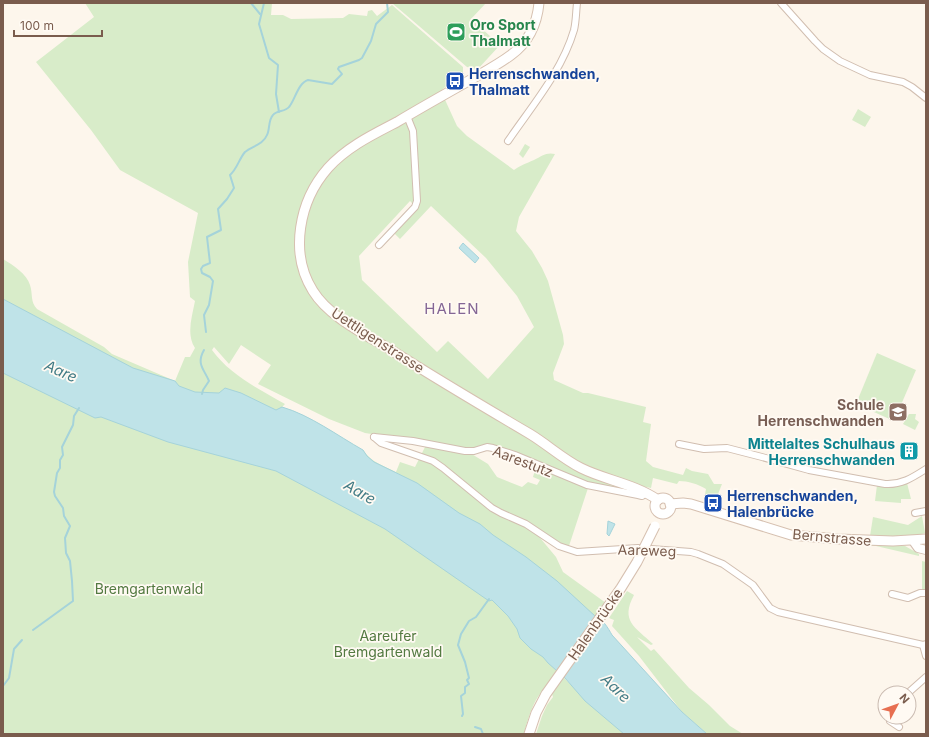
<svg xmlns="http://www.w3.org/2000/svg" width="929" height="737" font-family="Inter,sans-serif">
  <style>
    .green { fill: #d8ecc9; fill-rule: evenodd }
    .water { fill: #bfe3e8; stroke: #a5d3da }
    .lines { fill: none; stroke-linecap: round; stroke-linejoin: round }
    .stream { stroke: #a5d3da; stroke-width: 2 }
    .minor-casing { stroke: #d1beb0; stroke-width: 8 }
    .tertiary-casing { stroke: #d1beb0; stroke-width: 10 }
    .secondary-casing { stroke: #d6c0b0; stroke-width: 11 }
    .minor { stroke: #fff; stroke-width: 6 }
    .tertiary { stroke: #fff; stroke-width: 8 }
    .secondary { stroke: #fff; stroke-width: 9 }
    .secondary-bridge-casing { stroke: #d6c0b0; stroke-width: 11; stroke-linecap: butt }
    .secondary-bridge { stroke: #fff; stroke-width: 9 }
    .labels { text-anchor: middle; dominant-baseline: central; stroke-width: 3.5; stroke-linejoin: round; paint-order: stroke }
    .leisure-label { font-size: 14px; font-weight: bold; fill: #27864d; stroke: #fffaf3; text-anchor: start }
    .transit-label { font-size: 14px; font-weight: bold; fill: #164399; stroke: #fffaf3; text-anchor: start }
    .street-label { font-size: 14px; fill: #7a5c4d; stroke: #fffaf3 }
    .education-label { font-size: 14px; font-weight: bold; fill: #785e54; stroke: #fffaf3; text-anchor: end }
    .culture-label { font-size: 14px; font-weight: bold; fill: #0d838f; stroke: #fffaf3; text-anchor: end }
    .park-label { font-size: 14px; fill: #537a41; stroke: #fffaf3 }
    .neighbourhood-label { font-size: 15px; letter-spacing: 1px; fill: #846695; stroke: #fffaf3 }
    .water-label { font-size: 15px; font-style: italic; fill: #437c86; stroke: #fffaf3 }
  </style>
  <rect width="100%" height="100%" fill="#fdf6ec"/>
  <!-- green -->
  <g class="green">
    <path d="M85,3H272L271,15H283L291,19L343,18L349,14L367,16L368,11L372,10L377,16L392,5L463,67V76L447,85L441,91L457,126L467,136L514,170C521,165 527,163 534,160C542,156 546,152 555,154L519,217L516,231L532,251L542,268L548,281L563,335L564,344L553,373L554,380L583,393H588L646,407L643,422L651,424L646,461L653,467L683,475L686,468L692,471L708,474L714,484H722L718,494L720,503L709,500H704L706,489C698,484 688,481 679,481L677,484L653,478L651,488L641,486L640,494L590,483L491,445L467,449L365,433L329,419L258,384L271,365L241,345L229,364L214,347L212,350C230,375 259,389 285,404L282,407C310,415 338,436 363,450C371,462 384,466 396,472L400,462L415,467L420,457L426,459L469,491L536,533L556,557L563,572L606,603L560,674L603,716L624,734H536L542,716L547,705L553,697L552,694L545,689C534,697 527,721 524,734H3V259C13,265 27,274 30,285C33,294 30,302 37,309L104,347L112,354L175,381L185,357H190L195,348C186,334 192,317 195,301L190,297L188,262L198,213L120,170L91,130L36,62L94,17ZM410,201L417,208L394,233L400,239L431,206L486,258L517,296L534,327L488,379L448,341L437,352L362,280L359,256Z"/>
    <polygon points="392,3 486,3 471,19 500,45 477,70 467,67"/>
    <polygon points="858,109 871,117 865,127 852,120"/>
    <polygon points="525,144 530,147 523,158 519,154"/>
    <polygon points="877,353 916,370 894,421 856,404"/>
    <polygon points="909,414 916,414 915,419 919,422 915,430 903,424"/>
    <polygon points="426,445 470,453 488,464 497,477 522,487 528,482 537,485 540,480 533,477 536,466 588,488 569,546 560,544 501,512 421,455"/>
    <polygon points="907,483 911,499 901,499 901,503 875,501 877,485 899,486"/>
    <polygon points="922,516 925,533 916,536 870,536 873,517 908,525"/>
    <polygon points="839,543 901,546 905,546 919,554 919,556 876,546"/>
    <polygon points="922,561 926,562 926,591 922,591"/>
    <path d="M627,591L634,595C620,621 635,627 653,644L651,645L637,637L651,651L654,649L689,688L709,705L730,726L743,734H707L706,733L682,712L639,656L612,626L614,620L609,618Z"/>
  </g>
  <!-- water -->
  <g class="water">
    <polygon points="463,243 479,258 475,263 459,248"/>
    <path d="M3,299L133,368L175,381L179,386L195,392L219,393L225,388L241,393L276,410L282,407C310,415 338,436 363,450L367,456L374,462L417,483L459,513L480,524L493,535L526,557L557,581L595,616C603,619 608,628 612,635L682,712L707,734H624L585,701L565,678L548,663L543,657L531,649L520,638L517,629L508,616L492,600L489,601L385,529L276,471L168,442L101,417L95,418L3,373Z"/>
    <polygon points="608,521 615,524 609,536 607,534"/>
  </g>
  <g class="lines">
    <!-- stream -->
    <g class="stream">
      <polyline points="251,3 260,14"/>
      <polyline points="264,3 259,24 269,58 278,65 276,94 279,112"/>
      <path d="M206,332L204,315L209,305L213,281L210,277L202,273L201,269L203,266L210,263L207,237L221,230L218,209L227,199L234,188L230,175C237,169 239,159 245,152C252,146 263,145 267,135C270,130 268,120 273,115C277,110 285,112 289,107C295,100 298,83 308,80L332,84L342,74L338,69L339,67L359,60L362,58L371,41L376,24L388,12L387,3"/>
      <path d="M202,394L203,390L209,381C204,369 196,364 204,350"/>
      <polyline points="33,630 73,601 72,581 70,561 66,553 65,538 70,526 64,516 63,508 55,496 54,492 57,473 60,468 60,460 63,455 62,447 73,425 74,416 79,408"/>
      <polyline points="3,686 9,678 14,649 22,640"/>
      <polyline points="462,716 463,714 461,696 465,693 465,687 469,684 467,680 469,678 465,662 458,645 461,634 469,621 476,617 489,599"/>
      <polyline points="475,727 481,729 483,734"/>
    </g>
    <!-- minor casing -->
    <g class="minor-casing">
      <g id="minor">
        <polyline points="781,3 815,41 823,49 840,61 870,75 903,82 912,87 926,98"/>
        <path d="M508,141C532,106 562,71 574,30C576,22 576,12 577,3"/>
        <polyline points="379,245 415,207 417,201 413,131 407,116"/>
        <polyline points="374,437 381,443 433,461 443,468 492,508 501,513 526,524 559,546 577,552 638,548 691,552 698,554 723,564 753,585 770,608 778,612 923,645 926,644"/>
        <polyline points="374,437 413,441 465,451 474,451 487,447 493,448 515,455 587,485 638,495 642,496 646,493"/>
        <path d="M679,444L704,449L727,448L762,457L809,470L885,484C901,485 912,478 926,469"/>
        <polyline points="915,513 926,511"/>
        <polyline points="892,594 908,598 920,593 926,593"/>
        <polyline points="923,645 926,656"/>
        <polyline points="908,693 926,677"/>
        <polyline points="892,717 890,721 899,727"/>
      </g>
    </g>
    <!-- tertiary casing -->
    <g class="tertiary-casing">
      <polyline id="tertiary" points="913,541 918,548 926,550"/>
    </g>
    <!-- secondary casing -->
    <g class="secondary-casing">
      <g id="secondary">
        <path d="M539,3C537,25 529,42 511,55C499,64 486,71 472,79C447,93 422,107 397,122C372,135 347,147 328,168C299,201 289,253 313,291C329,317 365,334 391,350C437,379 484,407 530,434C548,445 563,459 581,468C605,480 635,484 658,500"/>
        <circle cx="663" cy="506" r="8"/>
        <polyline points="670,504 683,503 691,504 791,535 838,539 893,541 926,539"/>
        <polyline points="529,734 536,713 546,694"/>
      </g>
    </g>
    <!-- minor -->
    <use href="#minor" class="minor"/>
    <!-- tertiary -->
    <use href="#tertiary" class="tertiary"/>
    <!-- secondary -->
    <use href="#secondary" class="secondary"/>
    <!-- secondary-bridge casing -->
    <g class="secondary-bridge-casing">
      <polyline id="secondary-bridge" points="546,694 621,588 637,562 655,526"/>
    </g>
    <!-- secondary-bridge -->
    <use href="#secondary-bridge" class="secondary-bridge"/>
  </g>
  <!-- icons -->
  <defs>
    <g id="stadium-square" transform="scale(1)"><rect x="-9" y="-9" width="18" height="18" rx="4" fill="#2e9e5b" stroke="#fffaf3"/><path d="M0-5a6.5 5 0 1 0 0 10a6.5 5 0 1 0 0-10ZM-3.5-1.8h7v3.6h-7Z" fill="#fff"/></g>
    <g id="bus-square" transform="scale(1)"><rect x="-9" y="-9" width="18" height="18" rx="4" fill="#1a4fb4" stroke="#fffaf3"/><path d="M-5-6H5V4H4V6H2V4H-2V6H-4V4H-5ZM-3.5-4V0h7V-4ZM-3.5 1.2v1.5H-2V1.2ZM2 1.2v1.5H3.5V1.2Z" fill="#fff"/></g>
    <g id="school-square" transform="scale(1)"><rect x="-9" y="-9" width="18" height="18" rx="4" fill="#8d6e63" stroke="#fffaf3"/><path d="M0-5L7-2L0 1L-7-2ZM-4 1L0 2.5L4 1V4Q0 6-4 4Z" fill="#fff"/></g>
    <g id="building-square" transform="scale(1)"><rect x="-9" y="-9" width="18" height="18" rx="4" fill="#0f9aa8" stroke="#fffaf3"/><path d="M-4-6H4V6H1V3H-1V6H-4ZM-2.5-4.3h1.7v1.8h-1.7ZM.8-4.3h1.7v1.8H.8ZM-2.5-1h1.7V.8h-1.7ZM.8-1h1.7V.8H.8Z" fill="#fff"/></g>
  </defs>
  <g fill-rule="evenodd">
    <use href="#stadium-square" x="456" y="32"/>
    <use href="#bus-square" x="455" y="81"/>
    <use href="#school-square" x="898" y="412"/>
    <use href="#building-square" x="909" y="451"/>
    <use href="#bus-square" x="713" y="503"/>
  </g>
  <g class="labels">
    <!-- leisure labels -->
    <g class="leisure-label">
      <text x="470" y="24">Oro Sport<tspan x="470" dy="16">Thalmatt</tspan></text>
    </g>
    <!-- transit labels -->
    <g class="transit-label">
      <text x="469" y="73">Herrenschwanden,<tspan x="469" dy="16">Thalmatt</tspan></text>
      <text x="727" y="495">Herrenschwanden,<tspan x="727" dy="16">Halenbrücke</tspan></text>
    </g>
    <!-- street labels -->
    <g class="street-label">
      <text transform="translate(378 340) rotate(33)">Uettligenstrasse</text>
      <text transform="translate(523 461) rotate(21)">Aarestutz</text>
      <text transform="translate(832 537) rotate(5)">Bernstrasse</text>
      <text transform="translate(647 550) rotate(2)">Aareweg</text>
      <text transform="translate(595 624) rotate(-55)">Halenbrücke</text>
    </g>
    <!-- education labels -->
    <g class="education-label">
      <text x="884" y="404">Schule<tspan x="884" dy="16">Herrenschwanden</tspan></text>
    </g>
    <!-- culture labels -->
    <g class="culture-label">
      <text x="895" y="443">Mittelaltes Schulhaus<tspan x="895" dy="16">Herrenschwanden</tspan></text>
    </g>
    <!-- park labels -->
    <g class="park-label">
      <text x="149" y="588">Bremgartenwald</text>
      <text x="388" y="635">Aareufer<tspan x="388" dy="16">Bremgartenwald</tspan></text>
    </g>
    <!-- neighbourhood labels -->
    <g class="neighbourhood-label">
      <text x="452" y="308">HALEN</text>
    </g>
    <!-- water labels -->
    <g class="water-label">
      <text transform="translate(61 371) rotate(24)">Aare</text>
      <text transform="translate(360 492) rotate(30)">Aare</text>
      <text transform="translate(616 688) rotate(44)">Aare</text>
    </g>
  </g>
  <!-- border -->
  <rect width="929" height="737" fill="none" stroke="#7a5c4d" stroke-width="8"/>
  <!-- north arrow -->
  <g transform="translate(897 705) rotate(49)"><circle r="19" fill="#fffaf3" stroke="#cabbb1"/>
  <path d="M0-3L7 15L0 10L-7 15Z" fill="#e76f51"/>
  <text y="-6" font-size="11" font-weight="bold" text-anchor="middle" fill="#7a5c4d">N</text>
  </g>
  <!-- scale -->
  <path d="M14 30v6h88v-6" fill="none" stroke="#7a5c4d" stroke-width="2"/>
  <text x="20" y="30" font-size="12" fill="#7a5c4d" stroke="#fffaf3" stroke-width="3" paint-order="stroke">100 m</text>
</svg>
